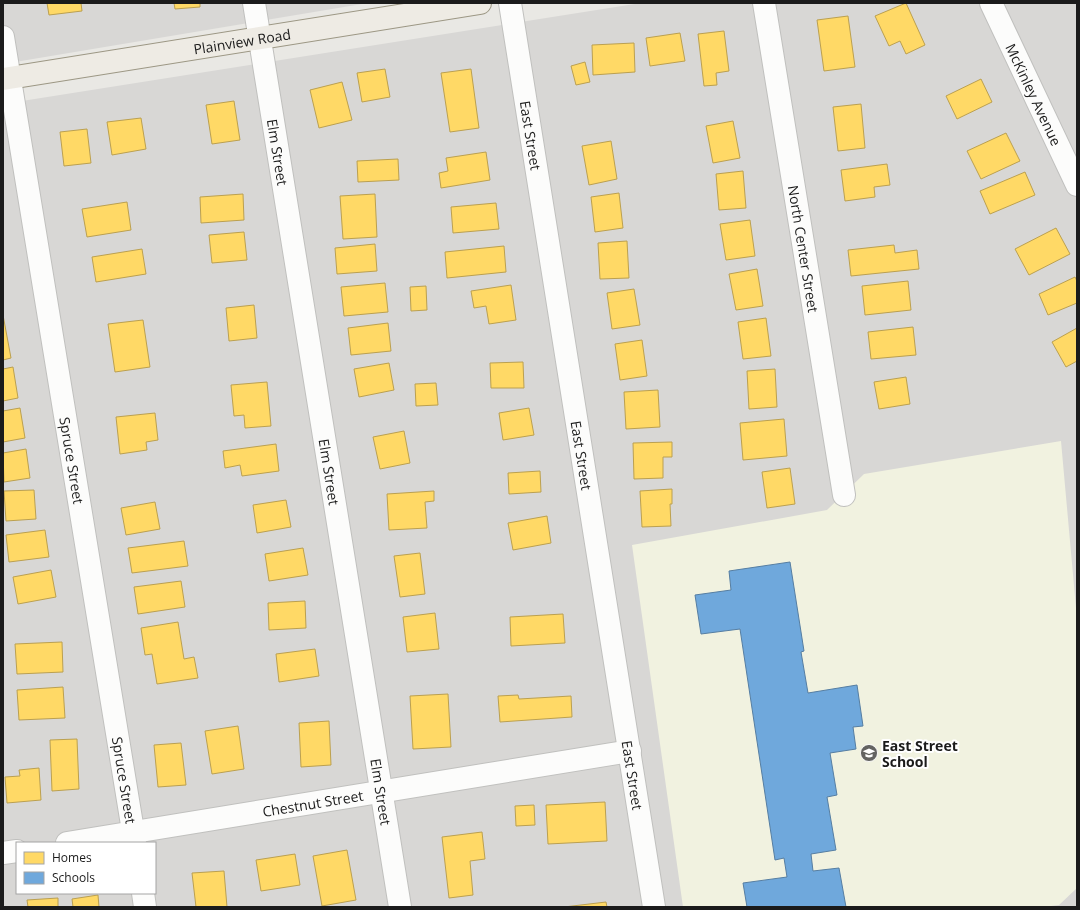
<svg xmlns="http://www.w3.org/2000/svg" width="1080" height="910" font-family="'Open Sans',sans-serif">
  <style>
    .residential { fill: #d8d7d5; fill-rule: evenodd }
    .education { fill: #f1f2e0 }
    .homes { fill: #ffd966; stroke: #bba050 }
    .schools { fill: #6fa8dc; stroke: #567ea2 }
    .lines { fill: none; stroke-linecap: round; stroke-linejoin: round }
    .minor-casing { stroke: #c0c0be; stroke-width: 24 }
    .major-casing { stroke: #9c9784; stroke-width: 24 }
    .minor { stroke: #fcfcfb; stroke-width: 22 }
    .major { stroke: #eeebe4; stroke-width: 22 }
    .labels { text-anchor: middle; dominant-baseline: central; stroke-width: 4; stroke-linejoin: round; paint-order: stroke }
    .street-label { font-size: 14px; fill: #1b1b1b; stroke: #fff }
    .poi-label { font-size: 14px; font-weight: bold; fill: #1b1b1b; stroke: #fff; text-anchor: start }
  </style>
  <rect width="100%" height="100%" fill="#e9e8e4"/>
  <!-- residential -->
  <g class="residential">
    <polygon points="3,3 368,3 3,64"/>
    <path d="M641,3H1077V907H3V104ZM17,843H155V893H17Z"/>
  </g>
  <!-- education -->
  <polygon class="education" points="1061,441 1077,619 1077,888 1059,905 1043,907 683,907 632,545 827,510 864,474"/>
  <!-- homes -->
  <g class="homes">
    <polygon points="47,3 81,3 82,11 49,15"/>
    <polygon points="174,3 200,3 200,7 175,9"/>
    <polygon points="906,3 925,45 906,54 900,41 889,46 875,16"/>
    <polygon points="848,16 855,67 824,71 817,20"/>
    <polygon points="724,31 729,71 716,73 717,85 704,86 698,34"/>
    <polygon points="680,33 685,61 650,66 646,38"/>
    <polygon points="634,43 635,72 593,75 592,45"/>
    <polygon points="585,62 590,82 576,85 571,66"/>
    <polygon points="385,69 390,97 362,102 357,73"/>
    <polygon points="471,69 479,128 450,132 441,73"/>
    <polygon points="981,79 992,102 957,119 946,96"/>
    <polygon points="342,82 352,120 319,128 310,90"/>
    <polygon points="234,101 240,140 212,144 206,105"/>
    <polygon points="861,104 865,148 838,151 833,107"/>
    <polygon points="141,118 146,149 112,155 107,122"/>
    <polygon points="733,121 740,158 713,163 706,126"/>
    <polygon points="87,129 91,163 64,166 60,132"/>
    <polygon points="1006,133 1020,161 981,179 967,151"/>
    <polygon points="611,141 617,179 589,185 582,146"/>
    <polygon points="486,152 490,180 441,188 439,173 448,171 446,158"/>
    <polygon points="398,159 399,180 358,182 357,161"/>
    <polygon points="887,164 890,185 874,187 875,197 845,201 841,170"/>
    <polygon points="743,171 746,208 719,210 716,174"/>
    <polygon points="1025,172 1035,195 990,214 980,191"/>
    <polygon points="619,193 623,228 595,232 591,197"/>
    <polygon points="243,194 244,220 201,223 200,197"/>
    <polygon points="375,194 377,237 343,239 340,196"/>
    <polygon points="127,202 131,230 87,237 82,209"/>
    <polygon points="496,203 499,229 453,233 451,207"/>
    <polygon points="750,220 755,256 726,260 720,224"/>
    <polygon points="1056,228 1070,254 1029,275 1015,249"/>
    <polygon points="244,232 247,260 212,263 209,235"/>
    <polygon points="627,241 629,278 600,279 598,243"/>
    <polygon points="375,244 377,271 337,274 335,248"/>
    <polygon points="894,245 895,253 917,250 919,269 851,276 848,250"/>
    <polygon points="504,246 506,272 447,278 445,252"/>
    <polygon points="142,249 146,274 96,282 92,257"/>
    <polygon points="757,269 763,306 736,310 729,274"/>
    <polygon points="1075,277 1077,281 1077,303 1048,315 1039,294"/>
    <polygon points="908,281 911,310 865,315 862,286"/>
    <polygon points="385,283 388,312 344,316 341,287"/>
    <polygon points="511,285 516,320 489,324 486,306 474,308 471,291"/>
    <polygon points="426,286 427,310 411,311 410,287"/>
    <polygon points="634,289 640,325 612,329 607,293"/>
    <polygon points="254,305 257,338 229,341 226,308"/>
    <polygon points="3,315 11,358 3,360"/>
    <polygon points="766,318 771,356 743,359 738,322"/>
    <polygon points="143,320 150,367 115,372 108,324"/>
    <polygon points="388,323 391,351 351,355 348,328"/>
    <polygon points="913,327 916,355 871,359 868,332"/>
    <polygon points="1077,328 1077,361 1066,367 1052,342"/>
    <polygon points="642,340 647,376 620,380 615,344"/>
    <polygon points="523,362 524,388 491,388 490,363"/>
    <polygon points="389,363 394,390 359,397 354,369"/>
    <polygon points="13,367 18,398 3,401 3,369"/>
    <polygon points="775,369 777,407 749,409 747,371"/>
    <polygon points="906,377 910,404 879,409 874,382"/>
    <polygon points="267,382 271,426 245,428 244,415 234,416 231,385"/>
    <polygon points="436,383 438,405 416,406 415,384"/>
    <polygon points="658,390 660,427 626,429 624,392"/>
    <polygon points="20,408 25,438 3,442 3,411"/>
    <polygon points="529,408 534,435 503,440 499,413"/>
    <polygon points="155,413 158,440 146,442 147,450 120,454 116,417"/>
    <polygon points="784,419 787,456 743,460 740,423"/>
    <polygon points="404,431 410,463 380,469 373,437"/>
    <polygon points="672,442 672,457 663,457 663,478 634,479 633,443"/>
    <polygon points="276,444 279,471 242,476 240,465 225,468 223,451"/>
    <polygon points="26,449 30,478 4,482 3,453"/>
    <polygon points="790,468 795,504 767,508 762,472"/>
    <polygon points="540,471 541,492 509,494 508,473"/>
    <polygon points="672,489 672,504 670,504 671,526 642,527 640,491"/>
    <polygon points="34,490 36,519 6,521 4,491"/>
    <polygon points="434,491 434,501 425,502 427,528 389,530 387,494"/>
    <polygon points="286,500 291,527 257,533 253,505"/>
    <polygon points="155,502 160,529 126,535 121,508"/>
    <polygon points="547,516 551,543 513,550 508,523"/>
    <polygon points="45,530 49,557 9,562 6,535"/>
    <polygon points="184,541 188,566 132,573 128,548"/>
    <polygon points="303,548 308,575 269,581 265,554"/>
    <polygon points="420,553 425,594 400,597 394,556"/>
    <polygon points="51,570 56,597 18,604 13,577"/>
    <polygon points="181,581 185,607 138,614 134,587"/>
    <polygon points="305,601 306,628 269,630 268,603"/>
    <polygon points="435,613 439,649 407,652 403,617"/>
    <polygon points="563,614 565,643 511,646 510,617"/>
    <polygon points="178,622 184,659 194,657 198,678 157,684 152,654 145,655 141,628"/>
    <polygon points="62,642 63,672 17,674 15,644"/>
    <polygon points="315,649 319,676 279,682 276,654"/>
    <polygon points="63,687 65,718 19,720 17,690"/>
    <polygon points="448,694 451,747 413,749 410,696"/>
    <polygon points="518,695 519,699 571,696 572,717 500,722 498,696"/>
    <polygon points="329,721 331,765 301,767 299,723"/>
    <polygon points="238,726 244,769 212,774 205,731"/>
    <polygon points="77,739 79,789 52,791 50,740"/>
    <polygon points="181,743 186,785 158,787 154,745"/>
    <polygon points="39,768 41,800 7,803 5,777 20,776 19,770"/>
    <polygon points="605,802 607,841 548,844 546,805"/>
    <polygon points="534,805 535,825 516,826 515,806"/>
    <polygon points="482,832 485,859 470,861 473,895 449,898 442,837"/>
    <polygon points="347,850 356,900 322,906 313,856"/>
    <polygon points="295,854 300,885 261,891 256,860"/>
    <polygon points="224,871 227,907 196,907 192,873"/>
    <polygon points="98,895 99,907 73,907 72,899"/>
    <polygon points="58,898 58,907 28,907 27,900"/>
    <polygon points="606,902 607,907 564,907"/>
  </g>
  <!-- schools -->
  <polygon class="schools" points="790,562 804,651 801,652 808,693 857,685 863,726 853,727 856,749 830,753 837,795 827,797 836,850 811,854 813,871 839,868 846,907 747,907 743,883 787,877 784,858 775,860 740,629 701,634 695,595 731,590 729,571"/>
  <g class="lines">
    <!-- minor casing -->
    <g class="minor-casing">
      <g id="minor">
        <path id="s1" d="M254,3L400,907"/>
        <path id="s2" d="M510,3L654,907"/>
        <path id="s3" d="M764,3L844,495"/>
        <path id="s4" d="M991,3L1077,185"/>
        <path id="s5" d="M3,37L135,843"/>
        <path id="s6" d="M67,843L630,751"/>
        <polyline points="3,853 17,851"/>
        <polyline points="143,893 145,907"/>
      </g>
    </g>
    <!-- major casing -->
    <g class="major-casing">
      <g id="major">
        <path id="s7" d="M3,79L480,3"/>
      </g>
    </g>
    <!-- minor -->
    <use href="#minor" class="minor"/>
    <!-- major -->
    <use href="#major" class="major"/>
  </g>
  <!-- icons -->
  <defs>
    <g id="school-disc" transform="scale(0.9)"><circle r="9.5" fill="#636361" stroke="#fff"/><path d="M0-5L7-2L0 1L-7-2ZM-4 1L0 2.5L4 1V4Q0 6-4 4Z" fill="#fff"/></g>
  </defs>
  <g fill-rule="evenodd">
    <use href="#school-disc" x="869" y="753"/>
  </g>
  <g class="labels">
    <!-- street labels -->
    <g class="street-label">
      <text stroke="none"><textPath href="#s7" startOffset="242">Plainview Road</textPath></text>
      <text stroke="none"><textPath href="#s4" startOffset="101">McKinley Avenue</textPath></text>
      <text stroke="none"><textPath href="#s2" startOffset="134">East Street</textPath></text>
      <text stroke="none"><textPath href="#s1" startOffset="151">Elm Street</textPath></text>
      <text stroke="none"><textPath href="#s3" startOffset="249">North Center Street</textPath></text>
      <text stroke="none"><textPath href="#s2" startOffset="458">East Street</textPath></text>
      <text stroke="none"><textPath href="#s5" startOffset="429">Spruce Street</textPath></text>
      <text stroke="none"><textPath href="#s1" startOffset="475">Elm Street</textPath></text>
      <text stroke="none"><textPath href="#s2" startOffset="782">East Street</textPath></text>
      <text stroke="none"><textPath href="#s5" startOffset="753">Spruce Street</textPath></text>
      <text stroke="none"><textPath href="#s1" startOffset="799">Elm Street</textPath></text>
      <text stroke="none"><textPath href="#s6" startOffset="249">Chestnut Street</textPath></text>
    </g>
    <!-- poi labels -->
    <g class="poi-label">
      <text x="882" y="745">East Street<tspan x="882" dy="16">School</tspan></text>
    </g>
  </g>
  <!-- border -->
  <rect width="1080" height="910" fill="none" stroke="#1b1b1b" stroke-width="8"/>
  <!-- legend -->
  <rect x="16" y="842" width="140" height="52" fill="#ffffff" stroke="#a4a4a4"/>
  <rect x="24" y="852" width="20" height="12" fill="#ffd966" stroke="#a4a4a4"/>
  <text x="52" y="862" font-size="12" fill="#1b1b1b">Homes</text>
  <rect x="24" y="872" width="20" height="12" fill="#6fa8dc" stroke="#a4a4a4"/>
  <text x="52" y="882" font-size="12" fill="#1b1b1b">Schools</text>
</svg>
